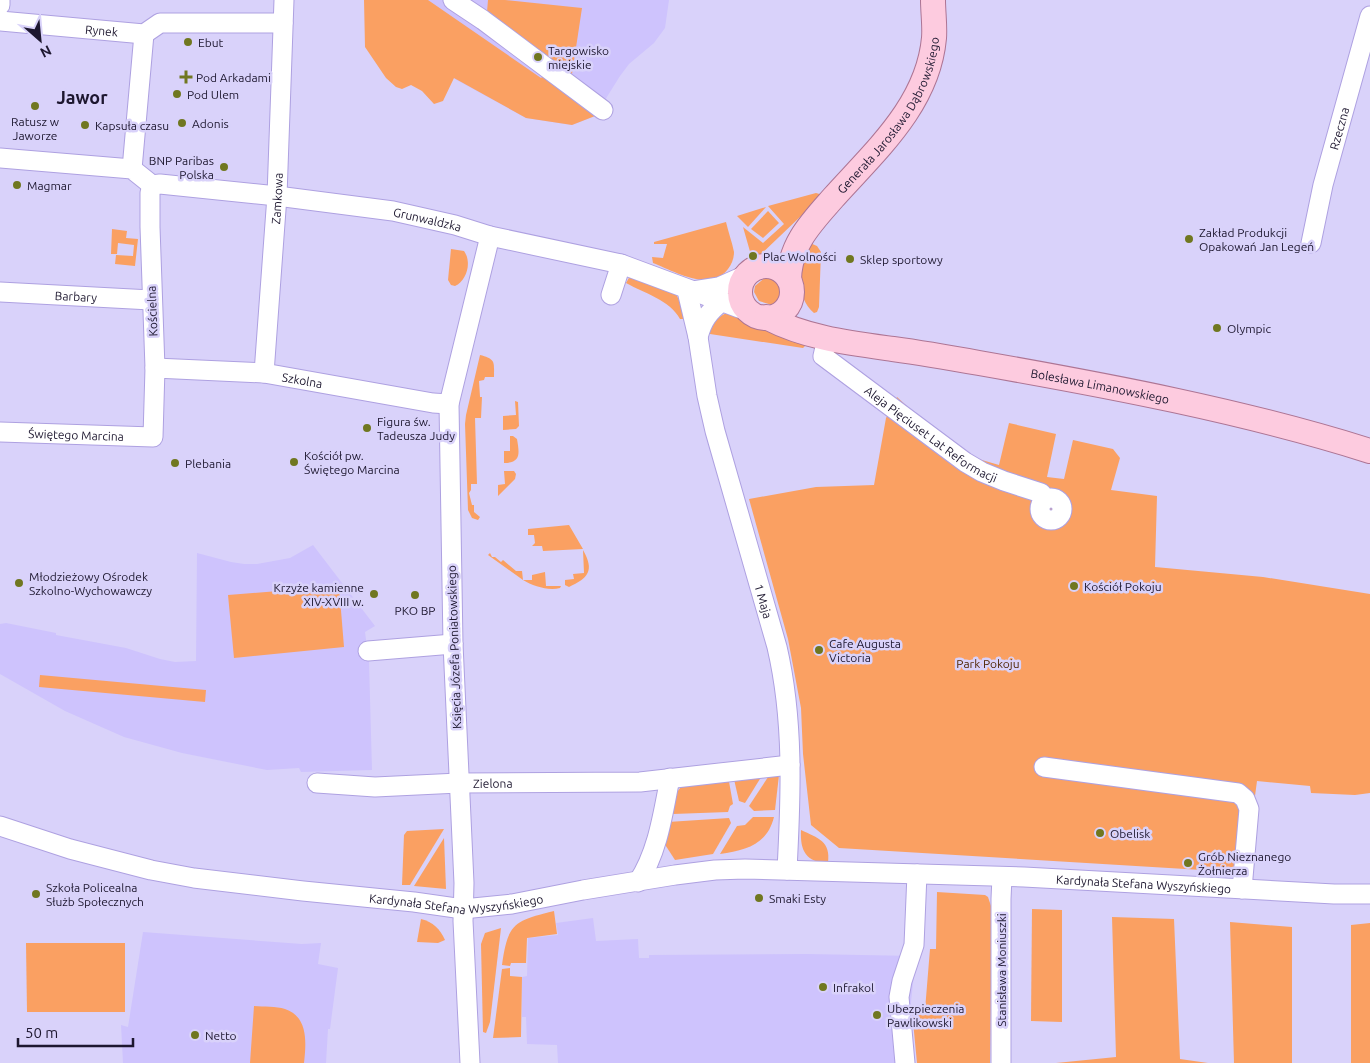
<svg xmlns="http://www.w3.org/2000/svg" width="1370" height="1063" font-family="Ubuntu,sans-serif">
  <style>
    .built { fill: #cec3fd }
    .green { fill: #faa062 }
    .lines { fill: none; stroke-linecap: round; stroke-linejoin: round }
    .minor-casing { stroke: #aea1e1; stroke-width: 21 }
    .major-casing { stroke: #ad7594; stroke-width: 26 }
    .minor { stroke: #fff; stroke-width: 19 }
    .major { stroke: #fdcbdf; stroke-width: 24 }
    .poi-dot { fill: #707720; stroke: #d9d2fa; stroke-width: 2 }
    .labels { text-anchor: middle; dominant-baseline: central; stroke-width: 5; stroke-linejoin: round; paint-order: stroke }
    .street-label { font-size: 12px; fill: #1d172f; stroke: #d9d2fa }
    .poi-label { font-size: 12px; fill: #1d172f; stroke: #d9d2fa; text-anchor: start }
    .park-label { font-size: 12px; fill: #4f2502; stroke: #d9d2fa }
    .district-label { font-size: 18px; font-weight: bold; fill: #1d172f; stroke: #d9d2fa }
  </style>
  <rect width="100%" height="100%" fill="#d9d2fa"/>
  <!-- built -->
  <g class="built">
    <polygon points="413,0 669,0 665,28 654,43 629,64 620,76 595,116 572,125 526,118 453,78 442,64"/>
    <polygon points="313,545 375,626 365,632 369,662 372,770 301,772 299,768 267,770 182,753 124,737 65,711 0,674 0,624 6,623 56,633 56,635 126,648 160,659 175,662 196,661 197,553 231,562 244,564 257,564 290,558"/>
    <polygon points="593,918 596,941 638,939 639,958 649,958 649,955 807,954 916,956 910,1011 914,1063 558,1063 557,1045 527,1044 526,1017 522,1017 522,977 527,976 528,938 558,935 556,923"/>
    <polygon points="143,932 302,944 321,943 318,964 338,968 330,1029 328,1029 326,1063 123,1063 121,1025 128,1027"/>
  </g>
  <!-- green -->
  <g class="green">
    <polygon points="364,0 428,0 541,78 546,73 592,109 595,116 572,125 526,118 454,78 443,101 434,104 422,91 411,85 402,89 396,87 386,78 365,47"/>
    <polygon points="488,0 505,0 582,8 572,74 569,77 487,12"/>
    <polygon points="816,193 823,195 759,256 751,255 743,227 763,243 784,224 768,206"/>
    <polygon points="766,207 748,227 737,216"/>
    <polygon points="768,211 779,223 763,238 751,229"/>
    <path d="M726,222C728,231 732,242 734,252C734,258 732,264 728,269C710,293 674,271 653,263L652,257L663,258L667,244H654V242Z"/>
    <polygon points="112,229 127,231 126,238 138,239 135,266 115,264 116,255 133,256 134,245 118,243 117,254 111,254"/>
    <path d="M810,243L817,246L821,252L819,307L817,312L814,313C793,295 802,266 808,244Z"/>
    <path d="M451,249L464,251C472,262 467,280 455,286L451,285L448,280Z"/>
    <path d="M630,276L675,292L681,304L684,319H680C670,300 644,293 626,283Z"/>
    <polygon points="767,276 777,278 781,285 780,300 772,305 759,301 754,292 755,286"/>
    <path d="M728,313L791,334L805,346L803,348L710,334L708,332C713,324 718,315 728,313Z"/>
    <path d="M480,355C496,359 494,362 494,377H485L484,380L479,381L480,397H482L481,418H475L477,484H471V490L469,493L472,505H474V512L480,517L478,520L472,518L468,510L465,424L466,415Z"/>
    <polygon points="897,397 958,453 999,465 1009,423 1056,434 1047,477 1064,479 1073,440 1113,449 1120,458 1111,490 1157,496 1155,567 1263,577 1370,594 1370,793 1355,795 1311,793 1310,786 1257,781 1255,796 1242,809 1235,872 839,848 811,825 803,754 801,708 788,639 749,499 816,487 874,485 886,418"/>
    <polygon points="515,401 518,402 519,426 516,429 503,430 503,416 516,415"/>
    <path d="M510,436H513L517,439C519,452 522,463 504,463V451H510Z"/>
    <polygon points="504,471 514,471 516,474 515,479 498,496 498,485 505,484"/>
    <polygon points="569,525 583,549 543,551 542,546 532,546 535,543 534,535 528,535 528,529"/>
    <path d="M583,550C595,571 588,578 569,587L565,585V580L574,579L573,574L584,573Z"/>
    <polygon points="490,553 492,557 495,557 501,562 503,560 516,571 522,571 523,580 488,555"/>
    <path d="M545,572L546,586H561L560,588C548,591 533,586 523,580H532V575Z"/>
    <polygon points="339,586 344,647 234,658 228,595"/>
    <polygon points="40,675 206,690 205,702 39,687"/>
    <polygon points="765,771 745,803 739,801 733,775"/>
    <polygon points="770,774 779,775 775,810 754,811 749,806"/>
    <polygon points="728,776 733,804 730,806 728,812 673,814 677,792 684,783"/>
    <path d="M753,817H774C767,845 746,850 720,854L737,826L745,825Z"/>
    <polygon points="729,818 731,823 713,854 675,860 664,843 668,822"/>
    <polygon points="444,829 410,885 402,885 404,835 407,831"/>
    <path d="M801,830C818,838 831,841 828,863C806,862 800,851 801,830Z"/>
    <polygon points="444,838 446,889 414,886"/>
    <polygon points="937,892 985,895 988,897 992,909 990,1063 917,1063 912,1011 925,1010 930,949 936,949"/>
    <polygon points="1032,909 1062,910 1062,1022 1031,1021"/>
    <path d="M554,911L557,934L527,938L526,963H511L510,966L502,965C508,923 514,921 554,911Z"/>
    <polygon points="1112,917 1174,919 1180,1059 1208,1063 1056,1063 1116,1057"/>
    <path d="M421,919C433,922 440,929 445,940L438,943L417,942Z"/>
    <polygon points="1230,922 1292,927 1292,1063 1234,1063"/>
    <polygon points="1370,923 1370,1063 1351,1063 1351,925"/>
    <polygon points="501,928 490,1022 486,1033 483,1032 481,944 485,933"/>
    <polygon points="26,943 125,943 125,1012 27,1012"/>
    <polygon points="510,968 510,976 522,977 521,1037 493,1038 502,969"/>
    <path d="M254,1006C264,1007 276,1006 285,1009C309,1017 306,1044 304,1063H250Z"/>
  </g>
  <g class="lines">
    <!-- minor casing -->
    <g class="minor-casing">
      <g id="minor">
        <polyline points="453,0 483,20 603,110"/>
        <polyline points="0,5 0,0"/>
        <path id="s1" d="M0,21L144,34L160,23H283"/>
        <polyline points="0,158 132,169 152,185"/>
        <polyline points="132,169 144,34"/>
        <path id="s2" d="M152,185L160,184L277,196L393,211L455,225L490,236L621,264L750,312"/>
        <path id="s3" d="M1311,243L1323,185L1370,16"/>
        <path id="s4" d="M746,275L719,287L693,291L688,295L698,337L707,396L715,431L777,647C794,720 791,795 787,870"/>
        <path id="s5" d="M0,292L151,300"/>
        <polyline points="611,295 621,264"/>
        <path d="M698,337C703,319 708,313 722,301"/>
        <path id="s6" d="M827,339L823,356L965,462L982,472L1004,481L1041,493L1045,498"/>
        <path id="s7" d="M155,368L264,373L433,403L449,404"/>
        <path id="s8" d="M264,373L277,196L284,0"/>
        <path id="s9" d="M0,432L153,437L155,368L150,227V193L152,185"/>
        <circle cx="1051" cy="509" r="11"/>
        <polyline points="368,651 453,644"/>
        <polyline points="1044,767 1238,793 1245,799 1249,809 1242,889"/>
        <path id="s10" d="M317,783L375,787L459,783L640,782L790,765"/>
        <path id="s11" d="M0,826L70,849L151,870L194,878L303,891L414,902L463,909L512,904L583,890L675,875L715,870L745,869L1024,877L1334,894H1370"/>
        <path d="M638,882C658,852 663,813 670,778"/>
        <polyline points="470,1063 463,921 464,883 453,644 449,404 490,236"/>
        <polyline points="905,1063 899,997 902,981 914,945 917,874"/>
        <polyline points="1001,1063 1001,899 1002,877"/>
      </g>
    </g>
    <!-- major casing -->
    <g class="major-casing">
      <g id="major">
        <circle cx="766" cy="292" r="26"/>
        <path id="s12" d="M789,279C790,244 811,223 833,198C875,151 928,105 934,38C935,26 933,12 933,0"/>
        <path id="s13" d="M766,317C806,338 849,343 893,349C922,353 951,358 979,363C1110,386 1243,411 1370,451"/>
      </g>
    </g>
    <!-- minor -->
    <use href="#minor" class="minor"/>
    <!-- major -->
    <use href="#major" class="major"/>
  </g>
  <!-- markers -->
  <g class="poi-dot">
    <circle cx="188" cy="42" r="5"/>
    <circle cx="538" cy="57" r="5"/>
    <path d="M183.5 69.5h5v5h5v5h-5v5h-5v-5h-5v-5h5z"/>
    <circle cx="177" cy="94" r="5"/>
    <circle cx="35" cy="106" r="5"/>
    <circle cx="182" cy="123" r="5"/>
    <circle cx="85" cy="125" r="5"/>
    <circle cx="224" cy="167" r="5"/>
    <circle cx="17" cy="185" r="5"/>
    <circle cx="1189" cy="239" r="5"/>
    <circle cx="753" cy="256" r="5"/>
    <circle cx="850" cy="259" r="5"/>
    <circle cx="1217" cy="328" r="5"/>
    <circle cx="367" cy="428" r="5"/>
    <circle cx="294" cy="462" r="5"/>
    <circle cx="175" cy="463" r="5"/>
    <circle cx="19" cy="583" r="5"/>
    <circle cx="1074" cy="586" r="5"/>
    <circle cx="374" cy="594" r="5"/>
    <circle cx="415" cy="595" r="5"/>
    <circle cx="819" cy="650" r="5"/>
    <circle cx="1100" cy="833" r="5"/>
    <circle cx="1188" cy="863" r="5"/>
    <circle cx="36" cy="894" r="5"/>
    <circle cx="759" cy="898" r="5"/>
    <circle cx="823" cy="987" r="5"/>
    <circle cx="877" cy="1015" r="5"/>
    <circle cx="195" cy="1035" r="5"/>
  </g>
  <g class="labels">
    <!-- street labels -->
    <g class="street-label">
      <text stroke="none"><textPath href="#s1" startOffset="102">Rynek</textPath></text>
      <text stroke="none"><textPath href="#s12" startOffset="196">Generała Jarosława Dąbrowskiego</textPath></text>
      <text stroke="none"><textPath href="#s3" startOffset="118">Rzeczna</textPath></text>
      <text stroke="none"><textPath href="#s8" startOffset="175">Zamkowa</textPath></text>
      <text stroke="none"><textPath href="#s2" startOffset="278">Grunwaldzka</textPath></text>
      <text stroke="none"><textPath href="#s5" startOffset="76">Barbary</textPath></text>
      <text transform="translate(152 311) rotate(-92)">Kościelna</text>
      <text stroke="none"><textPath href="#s7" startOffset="148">Szkolna</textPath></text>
      <text stroke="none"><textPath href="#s13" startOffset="342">Bolesława Limanowskiego</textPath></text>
      <text stroke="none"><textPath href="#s6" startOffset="151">Aleja Pięciuset Lat Reformacji</textPath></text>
      <text stroke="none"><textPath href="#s9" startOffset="76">Świętego Marcina</textPath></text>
      <text stroke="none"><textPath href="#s4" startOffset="378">1 Maja</textPath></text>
      <text transform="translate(454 647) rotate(-92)">Księcia Józefa Poniatowskiego</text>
      <text stroke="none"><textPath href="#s10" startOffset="176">Zielona</textPath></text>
      <text stroke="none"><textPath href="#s11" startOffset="1156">Kardynała Stefana Wyszyńskiego</textPath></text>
      <text stroke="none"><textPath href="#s11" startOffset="465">Kardynała Stefana Wyszyńskiego</textPath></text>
      <text transform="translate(1001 970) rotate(-90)">Stanisława Moniuszki</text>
    </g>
    <!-- poi labels -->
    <g class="poi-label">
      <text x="198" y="42">Ebut</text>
      <text x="548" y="50">Targowisko<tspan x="548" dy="14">miejskie</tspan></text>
      <text x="196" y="77">Pod Arkadami</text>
      <text x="187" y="94">Pod Ulem</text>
      <text x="35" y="121" text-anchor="middle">Ratusz w<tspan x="35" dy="14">Jaworze</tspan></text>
      <text x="192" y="123">Adonis</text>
      <text x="95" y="125">Kapsuła czasu</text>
      <text x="214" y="160" text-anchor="end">BNP Paribas<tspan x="214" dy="14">Polska</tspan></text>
      <text x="27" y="185">Magmar</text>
      <text x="1199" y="232">Zakład Produkcji<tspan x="1199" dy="14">Opakowań Jan Legeń</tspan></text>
      <text x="763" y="256">Plac Wolności</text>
      <text x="860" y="259">Sklep sportowy</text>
      <text x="1227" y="328">Olympic</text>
      <text x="377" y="421">Figura św.<tspan x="377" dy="14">Tadeusza Judy</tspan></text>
      <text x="304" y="455">Kościół pw.<tspan x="304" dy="14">Świętego Marcina</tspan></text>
      <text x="185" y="463">Plebania</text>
      <text x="29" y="576">Młodzieżowy Ośrodek<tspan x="29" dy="14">Szkolno-Wychowawczy</tspan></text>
      <text x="1084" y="586">Kościół Pokoju</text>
      <text x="364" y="587" text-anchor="end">Krzyże kamienne<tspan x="364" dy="14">XIV-XVIII w.</tspan></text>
      <text x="415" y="610" text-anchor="middle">PKO BP</text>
      <text x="829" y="643">Cafe Augusta<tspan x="829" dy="14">Victoria</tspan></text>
      <text x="1110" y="833">Obelisk</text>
      <text x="1198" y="856">Grób Nieznanego<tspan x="1198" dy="14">Żołnierza</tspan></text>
      <text x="46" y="887">Szkoła Policealna<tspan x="46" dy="14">Służb Społecznych</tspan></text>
      <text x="769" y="898">Smaki Esty</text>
      <text x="833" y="987">Infrakol</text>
      <text x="887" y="1008">Ubezpieczenia<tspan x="887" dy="14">Pawlikowski</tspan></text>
      <text x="205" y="1035">Netto</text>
    </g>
    <!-- park labels -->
    <g class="park-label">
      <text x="988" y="663">Park Pokoju</text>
    </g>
    <!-- district labels -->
    <g class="district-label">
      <text x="82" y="97">Jawor</text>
    </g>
  </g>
  <!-- north arrow -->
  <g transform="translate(40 40) rotate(153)" stroke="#d9d2fa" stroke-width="4" paint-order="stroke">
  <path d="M0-4L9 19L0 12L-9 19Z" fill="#1d172f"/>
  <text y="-8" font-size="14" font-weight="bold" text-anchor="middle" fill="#1d172f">N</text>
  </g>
  <!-- scale -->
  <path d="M18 1038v8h115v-8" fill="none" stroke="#1d172f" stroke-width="2.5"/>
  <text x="25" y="1038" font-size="15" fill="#1d172f" stroke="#d9d2fa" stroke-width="4" paint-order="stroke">50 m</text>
</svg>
